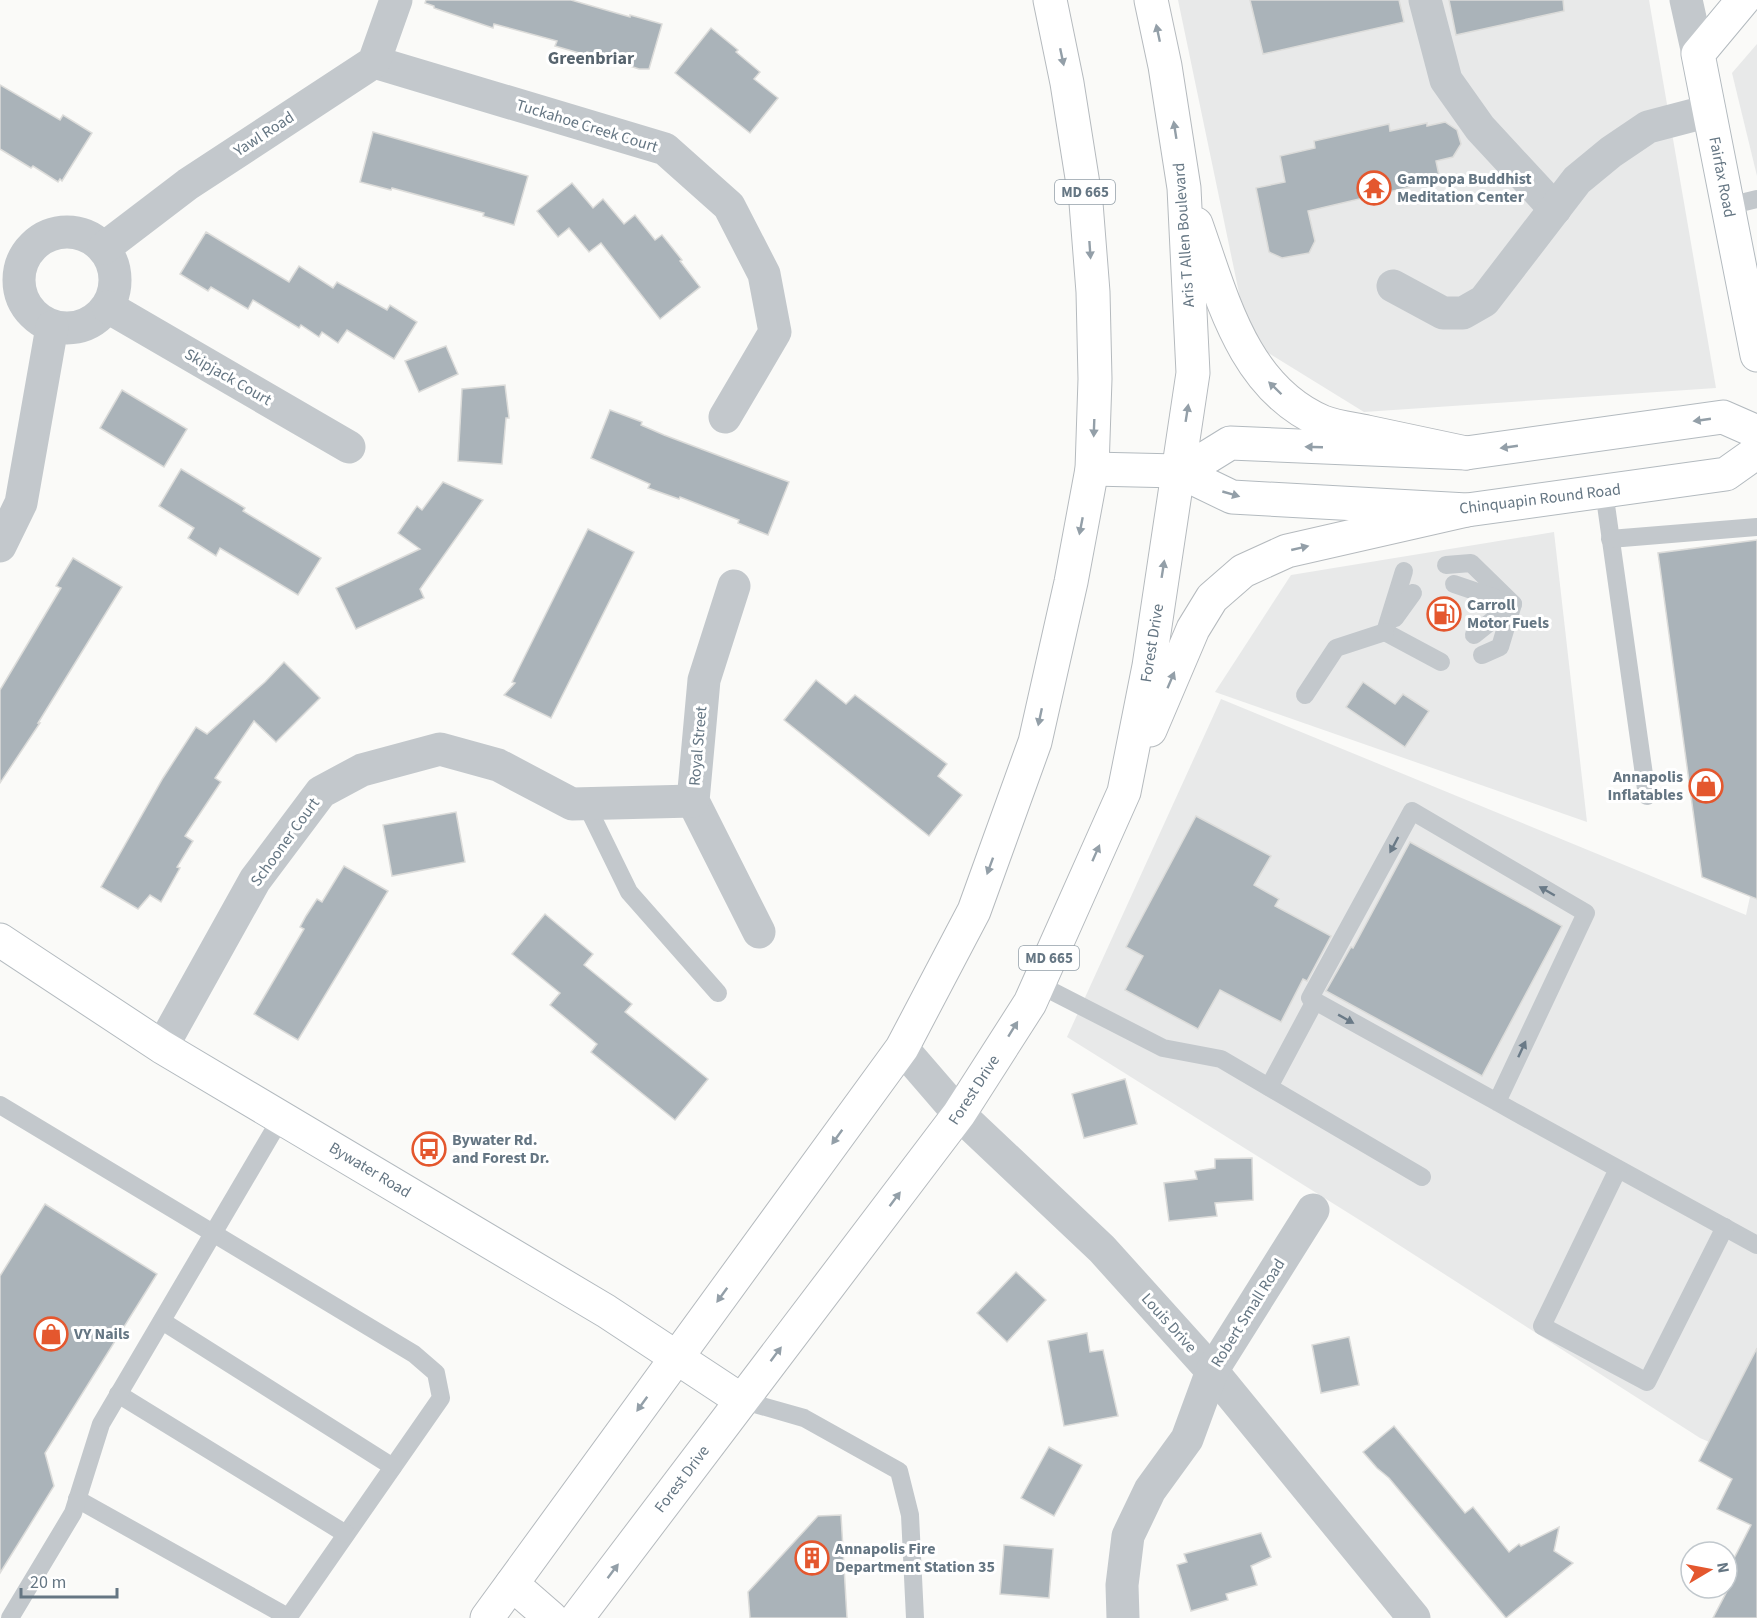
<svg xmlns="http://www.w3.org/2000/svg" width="1757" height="1618" font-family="'Source Sans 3',sans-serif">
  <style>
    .built { fill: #e8e9e9 }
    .building { fill: #aab3b9; stroke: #dcdcda; stroke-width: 1.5 }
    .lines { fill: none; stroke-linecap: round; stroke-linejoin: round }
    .secondary-casing { stroke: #b3babf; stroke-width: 35 }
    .primary-casing { stroke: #b5babe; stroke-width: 35 }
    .lane { stroke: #c3c8cc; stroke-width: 18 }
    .street { stroke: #c3c8cc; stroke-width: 33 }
    .secondary { stroke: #fff; stroke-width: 33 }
    .primary { stroke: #fff; stroke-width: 33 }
    .oneway { fill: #939fa8 }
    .oneway2 { fill: #6a7a87 }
    .labels { text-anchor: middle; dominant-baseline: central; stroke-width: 6; stroke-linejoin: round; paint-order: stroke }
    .shield { fill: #fff; stroke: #939fa8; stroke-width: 1.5 }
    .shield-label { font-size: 15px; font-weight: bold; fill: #657683 }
    .street-label { font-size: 16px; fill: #657683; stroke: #fff }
    .poi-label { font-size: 16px; font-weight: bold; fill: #657683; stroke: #fff; text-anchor: start }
    .neighbourhood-label { font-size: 18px; font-weight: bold; fill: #57646e; stroke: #fff }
  </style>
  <rect width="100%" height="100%" fill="#fafaf8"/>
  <!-- built -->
  <g class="built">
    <polygon points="1178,0 1649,0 1716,388 1364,412 1249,341"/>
    <polygon points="1757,44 1757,176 1732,73"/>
    <polygon points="1554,532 1587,822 1215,692 1291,575"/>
    <polygon points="1221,699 1746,915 1757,865 1757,1463 1700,1438 1374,1229 1067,1037"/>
  </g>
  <!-- building -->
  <g class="building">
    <polygon points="426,0 571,0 630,17 630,15 662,24 649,69 639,69 587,52 586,55 555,46 557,41 494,24 493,28 434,8 434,6 425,3"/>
    <polygon points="1250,0 1399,0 1404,22 1263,54"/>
    <polygon points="1449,0 1563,0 1564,11 1456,35"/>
    <polygon points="711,28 738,50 736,52 760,72 754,79 778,98 750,133 675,73"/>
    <polygon points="0,85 60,120 63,115 92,133 62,181 60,179 58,182 33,166 31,168 0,149"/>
    <polygon points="1445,122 1457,130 1461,144 1453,157 1436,161 1440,180 1308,211 1315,241 1309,253 1282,258 1269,252 1256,188 1285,182 1280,156 1315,148 1314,141 1389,124 1390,131 1427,123 1427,126"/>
    <polygon points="373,132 528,176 514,225 483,216 484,213 392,188 391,190 360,182"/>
    <polygon points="572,183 593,208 603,199 624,224 635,215 655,240 662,235 682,260 680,261 700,287 660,319 601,243 589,252 569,228 558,237 537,211"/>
    <polygon points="206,232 289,282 299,266 333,288 337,282 387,310 390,305 417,322 394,359 347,330 338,343 322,332 319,337 301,325 299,328 253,300 248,309 211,287 208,291 180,274"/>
    <polygon points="446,346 458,374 419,392 405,361"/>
    <polygon points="505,385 509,418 506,418 502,464 458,461 462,389"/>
    <polygon points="122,390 187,429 164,467 100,428"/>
    <polygon points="610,410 642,422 641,425 664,435 789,482 768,535 738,523 739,520 680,497 679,499 648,488 650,484 591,458"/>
    <polygon points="181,469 245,508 243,511 321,558 298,595 220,548 216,556 188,538 194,528 159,506"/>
    <polygon points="443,482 483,500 420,589 424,598 356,629 336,588 420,549 398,533 417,506 422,510"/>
    <polygon points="588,529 634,552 551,718 504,695 515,683 512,682"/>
    <polygon points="1757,540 1757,899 1702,877 1658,553"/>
    <polygon points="73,558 122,587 38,723 40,723 0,783 0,690 61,588 56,586"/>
    <polygon points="284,662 320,698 276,742 254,721 215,778 221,782 185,836 193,841 177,867 180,868 161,902 150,895 138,909 101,887 163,778 196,727 207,734 265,682"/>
    <polygon points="816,680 846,704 855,695 947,764 938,776 962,795 929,836 784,720"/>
    <polygon points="1363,682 1395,704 1403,694 1429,711 1405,747 1346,707"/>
    <polygon points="456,812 465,862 392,876 383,825"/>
    <polygon points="1196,816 1271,856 1254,885 1279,899 1275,906 1331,936 1307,981 1303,979 1281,1022 1220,990 1198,1029 1125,990 1143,956 1126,947"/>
    <polygon points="1410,842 1562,926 1482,1076 1326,991 1351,947 1353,948"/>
    <polygon points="344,866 388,891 298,1040 254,1014 304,929 300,927 306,916 317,899 322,902"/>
    <polygon points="545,914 593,954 584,965 632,1004 625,1012 708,1079 675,1120 591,1052 597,1044 550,1005 560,993 512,954"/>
    <polygon points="1125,1079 1137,1124 1084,1138 1072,1094"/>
    <polygon points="1252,1158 1253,1200 1215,1203 1217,1216 1169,1221 1164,1183 1197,1179 1195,1171 1215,1168 1215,1159"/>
    <polygon points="45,1204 157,1274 45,1453 54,1486 0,1573 0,1276"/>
    <polygon points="1016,1272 1046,1300 1007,1342 977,1313"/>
    <polygon points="1087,1333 1090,1352 1103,1350 1118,1416 1064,1426 1048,1341"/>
    <polygon points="1349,1337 1359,1385 1321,1393 1312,1345"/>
    <polygon points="1757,1348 1757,1618 1713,1618 1727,1591 1727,1572 1751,1525 1717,1509 1732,1479 1699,1461"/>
    <polygon points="1394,1426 1465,1513 1473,1507 1509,1552 1519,1544 1521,1546 1559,1527 1554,1551 1573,1563 1506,1618 1389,1478 1377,1468 1363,1452"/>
    <polygon points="1049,1447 1082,1465 1054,1516 1021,1498"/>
    <polygon points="841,1515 847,1618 750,1618 748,1592 818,1516"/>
    <polygon points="1261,1533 1271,1557 1251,1566 1257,1585 1226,1594 1228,1600 1191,1611 1177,1565 1187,1562 1184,1554"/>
    <polygon points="1004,1545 1053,1549 1049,1598 1000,1594"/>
  </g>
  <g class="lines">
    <!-- secondary casing -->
    <g class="secondary-casing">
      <g id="secondary">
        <polyline points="1743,0 1698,54 1757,355"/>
        <polyline points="1092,469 1178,471 1232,497 1467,510 1726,474 1757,452"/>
        <polyline points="1178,471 1209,456 1230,443 1466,453 1723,417 1757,432"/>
        <polyline points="0,940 162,1047 606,1311 741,1400"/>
      </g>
    </g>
    <!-- primary casing -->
    <g class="primary-casing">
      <g id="primary">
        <path d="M1196,224C1222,297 1243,388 1323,422C1336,427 1353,429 1367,432C1400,439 1433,446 1466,453"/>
        <polyline points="1150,730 1193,629 1212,598 1243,571 1287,551 1467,510"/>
        <polyline points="512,1584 551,1618"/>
        <polyline points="487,1618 902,1048 974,911 1035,742 1071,582 1092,469 1095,379 1093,292 1086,203 1067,83 1050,0"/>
        <polyline points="577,1618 959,1114 1030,1003 1124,792 1149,666 1193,373 1184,188 1165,66 1151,0"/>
      </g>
    </g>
    <!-- lane -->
    <g class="lane">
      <polyline points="1728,206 1757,199"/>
      <polyline points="1604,491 1647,796"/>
      <polyline points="1610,539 1757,527"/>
      <polyline points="1446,565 1471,563 1513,604 1500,647 1482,655"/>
      <polyline points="1404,571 1385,632 1441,662"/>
      <polyline points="1454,584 1513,604 1474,635"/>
      <polyline points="1395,618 1413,593"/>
      <polyline points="1305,695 1336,648 1385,632"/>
      <polyline points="586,804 629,892 718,993"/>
      <polyline points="1038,984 1163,1048 1221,1059 1422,1177"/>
      <polyline points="1269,1087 1315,1001"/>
      <polyline points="1497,1102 1586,913 1412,811 1310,998 1315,1001 1497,1102 1513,1111 1757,1245"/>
      <polyline points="0,1105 414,1354 436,1373 441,1398 288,1618"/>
      <polyline points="1618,1169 1542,1326 1647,1382 1725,1227"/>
      <polyline points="162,1321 393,1467"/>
      <polyline points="118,1394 346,1534"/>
      <polyline points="741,1400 804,1418 899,1471 910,1515 915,1618"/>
      <polyline points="77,1499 288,1617"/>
      <polyline points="10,1618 73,1513 101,1424 281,1118"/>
    </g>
    <!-- street -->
    <g class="street">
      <polyline points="1425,0 1446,80 1480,128 1555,209"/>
      <polyline points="1686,0 1698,54"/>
      <polyline points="374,62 665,149 729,206 764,274 775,332 725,417"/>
      <circle cx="67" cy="280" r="48"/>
      <polyline points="104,248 188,184 374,62 396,0"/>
      <polyline points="1393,286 1443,313 1463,313 1484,301 1577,180 1611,152 1648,127 1709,111"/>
      <polyline points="108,307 349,447"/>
      <polyline points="0,546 21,503 52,327"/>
      <polyline points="734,586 704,680 693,801 759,932"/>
      <polyline points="162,1047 255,880 321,792 362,770 440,749 498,765 572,804 693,801"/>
      <polyline points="902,1048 959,1114 1102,1249 1212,1371 1414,1618"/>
      <polyline points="1123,1618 1122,1585 1128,1536 1150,1490 1187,1439 1212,1371 1313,1210"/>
    </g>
    <!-- secondary -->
    <use href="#secondary" class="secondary"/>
    <!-- primary -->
    <use href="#primary" class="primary"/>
  </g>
  <!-- one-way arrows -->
  <defs><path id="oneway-solid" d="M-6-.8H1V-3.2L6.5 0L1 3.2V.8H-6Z" transform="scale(1.5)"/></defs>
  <g class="oneway">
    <use href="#oneway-solid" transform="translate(1158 33) rotate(-102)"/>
    <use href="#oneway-solid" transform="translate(1062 57) rotate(78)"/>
    <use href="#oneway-solid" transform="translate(1175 130) rotate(-99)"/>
    <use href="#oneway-solid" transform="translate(1090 250) rotate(86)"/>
    <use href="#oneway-solid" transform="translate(1275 388) rotate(-136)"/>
    <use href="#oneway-solid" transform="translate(1187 413) rotate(-81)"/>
    <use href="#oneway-solid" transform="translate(1702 420) rotate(172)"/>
    <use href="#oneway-solid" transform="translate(1094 428) rotate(92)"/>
    <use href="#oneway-solid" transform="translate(1314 447) rotate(-178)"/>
    <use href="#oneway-solid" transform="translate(1509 447) rotate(172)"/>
    <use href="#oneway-solid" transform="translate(1231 494) rotate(16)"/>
    <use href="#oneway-solid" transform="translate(1081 526) rotate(101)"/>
    <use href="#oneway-solid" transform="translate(1300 548) rotate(-13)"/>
    <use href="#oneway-solid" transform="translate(1163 569) rotate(-81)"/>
    <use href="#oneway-solid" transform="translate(1171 680) rotate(-67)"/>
    <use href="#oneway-solid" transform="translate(1040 717) rotate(102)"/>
    <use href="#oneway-solid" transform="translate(1096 853) rotate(-66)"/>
    <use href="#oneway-solid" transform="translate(990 866) rotate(110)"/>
    <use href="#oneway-solid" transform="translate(1013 1029) rotate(-58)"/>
    <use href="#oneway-solid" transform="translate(837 1137) rotate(126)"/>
    <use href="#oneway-solid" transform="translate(895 1199) rotate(-53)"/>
    <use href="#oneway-solid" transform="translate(722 1295) rotate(126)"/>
    <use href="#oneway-solid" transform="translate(776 1354) rotate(-53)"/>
    <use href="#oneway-solid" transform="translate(642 1404) rotate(126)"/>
    <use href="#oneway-solid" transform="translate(613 1571) rotate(-53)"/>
  </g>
  <g class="oneway2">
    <use href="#oneway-solid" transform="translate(1394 845) rotate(118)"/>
    <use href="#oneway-solid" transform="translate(1547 891) rotate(-150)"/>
    <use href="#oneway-solid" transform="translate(1346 1019) rotate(29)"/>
    <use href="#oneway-solid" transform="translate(1522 1049) rotate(-65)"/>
  </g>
  <!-- icons -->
  <defs>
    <g id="temple-ring" transform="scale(1.725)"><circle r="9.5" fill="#fff" stroke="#e4572e" stroke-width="1.5"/><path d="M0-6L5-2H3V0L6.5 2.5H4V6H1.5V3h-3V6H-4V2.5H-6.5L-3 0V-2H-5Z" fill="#e4572e"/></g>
    <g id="fuel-ring" transform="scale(1.725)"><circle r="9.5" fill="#fff" stroke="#e4572e" stroke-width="1.5"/><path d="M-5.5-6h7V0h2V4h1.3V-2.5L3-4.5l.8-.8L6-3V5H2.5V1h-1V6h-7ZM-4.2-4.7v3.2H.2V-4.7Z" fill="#e4572e"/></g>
    <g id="shop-ring" transform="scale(1.725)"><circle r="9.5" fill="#fff" stroke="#e4572e" stroke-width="1.5"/><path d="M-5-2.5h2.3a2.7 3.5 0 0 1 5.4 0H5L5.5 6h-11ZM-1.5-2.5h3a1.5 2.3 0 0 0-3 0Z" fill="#e4572e"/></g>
    <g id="bus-ring" transform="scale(1.725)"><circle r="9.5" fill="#fff" stroke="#e4572e" stroke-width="1.5"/><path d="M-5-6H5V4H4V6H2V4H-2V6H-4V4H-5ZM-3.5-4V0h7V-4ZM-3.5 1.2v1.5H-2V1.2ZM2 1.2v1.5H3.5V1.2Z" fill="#e4572e"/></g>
    <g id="building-ring" transform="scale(1.725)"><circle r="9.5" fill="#fff" stroke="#e4572e" stroke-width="1.5"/><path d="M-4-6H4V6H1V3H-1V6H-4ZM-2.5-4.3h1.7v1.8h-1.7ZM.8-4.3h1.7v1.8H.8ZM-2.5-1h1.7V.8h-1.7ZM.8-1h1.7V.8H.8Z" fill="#e4572e"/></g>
  </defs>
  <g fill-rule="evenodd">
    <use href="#temple-ring" x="1374" y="188"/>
    <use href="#fuel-ring" x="1444" y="614"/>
    <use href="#shop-ring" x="1706" y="786"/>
    <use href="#bus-ring" x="429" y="1149"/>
    <use href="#shop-ring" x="51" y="1334"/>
    <use href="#building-ring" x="812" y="1558"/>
  </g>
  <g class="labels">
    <!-- shield labels -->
    <g class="shield">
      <rect x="1055" y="180" width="60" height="24" rx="4.5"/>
      <rect x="1019" y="946" width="60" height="24" rx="4.5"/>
    </g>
    <g class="shield-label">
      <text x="1085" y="192">MD 665</text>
      <text x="1049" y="958">MD 665</text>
    </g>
    <!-- street labels -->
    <g class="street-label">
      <text transform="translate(587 126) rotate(17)">Tuckahoe Creek Court</text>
      <text transform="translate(264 134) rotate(-33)">Yawl Road</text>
      <text transform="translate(1722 177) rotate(79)">Fairfax Road</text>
      <text transform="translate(1184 235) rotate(-94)">Aris T Allen Boulevard</text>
      <text transform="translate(228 377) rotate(30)">Skipjack Court</text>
      <text transform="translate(1540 499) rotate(-7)">Chinquapin Round Road</text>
      <text transform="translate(1152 643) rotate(-81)">Forest Drive</text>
      <text transform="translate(698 746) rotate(-85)">Royal Street</text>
      <text transform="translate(285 842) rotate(-54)">Schooner Court</text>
      <text transform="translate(974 1090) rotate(-57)">Forest Drive</text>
      <text transform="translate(370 1170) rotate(31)">Bywater Road</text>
      <text transform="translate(1248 1313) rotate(-58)">Robert Small Road</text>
      <text transform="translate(1169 1323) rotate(48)">Louis Drive</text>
      <text transform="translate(682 1479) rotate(-53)">Forest Drive</text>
    </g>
    <!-- poi labels -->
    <g class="poi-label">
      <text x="1397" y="179">Gampopa Buddhist<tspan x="1397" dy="18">Meditation Center</tspan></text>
      <text x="1467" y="605">Carroll<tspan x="1467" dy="18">Motor Fuels</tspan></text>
      <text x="1683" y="777" text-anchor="end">Annapolis<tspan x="1683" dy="18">Inflatables</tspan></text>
      <text x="452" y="1140">Bywater Rd.<tspan x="452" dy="18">and Forest Dr.</tspan></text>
      <text x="74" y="1334">VY Nails</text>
      <text x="835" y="1549">Annapolis Fire<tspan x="835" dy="18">Department Station 35</tspan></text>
    </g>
    <!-- neighbourhood labels -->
    <g class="neighbourhood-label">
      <text x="591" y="58">Greenbriar</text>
    </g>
  </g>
  <!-- north arrow -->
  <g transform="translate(1709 1570) rotate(80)"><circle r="28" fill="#ffffff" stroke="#c1c8cd" stroke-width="1.5"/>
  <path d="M0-4.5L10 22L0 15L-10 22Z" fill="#e4572e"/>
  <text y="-9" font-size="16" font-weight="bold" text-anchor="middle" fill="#657683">N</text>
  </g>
  <!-- scale -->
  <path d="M21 1588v9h96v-9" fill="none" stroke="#657683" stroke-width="3"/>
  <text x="30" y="1588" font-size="18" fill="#657683" stroke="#ffffff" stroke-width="4.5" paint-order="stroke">20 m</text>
</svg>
